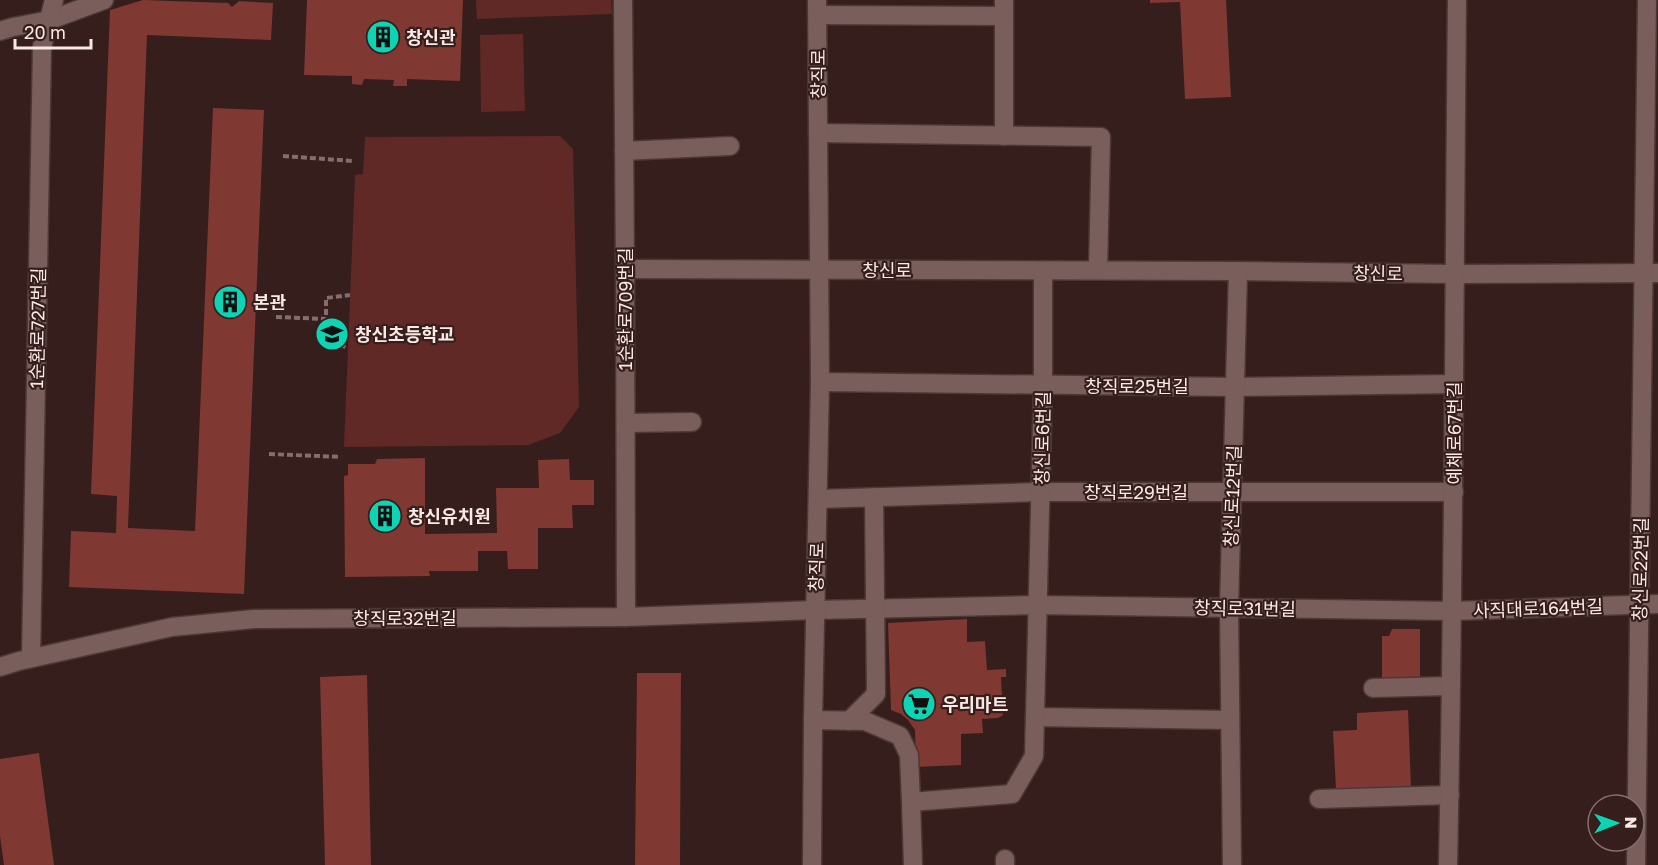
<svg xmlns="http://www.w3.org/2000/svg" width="1658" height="865" font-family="'Golos Text','Noto Sans KR',sans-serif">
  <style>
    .green { fill: #612925 }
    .building { fill: #7f3832 }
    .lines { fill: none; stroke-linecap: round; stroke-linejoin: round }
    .minor-casing { stroke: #4c3937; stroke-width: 21 }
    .path { stroke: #836e6b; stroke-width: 4; stroke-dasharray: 6 3; stroke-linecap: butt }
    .minor { stroke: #795e5b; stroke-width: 18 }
    .labels { text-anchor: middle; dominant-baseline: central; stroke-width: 4.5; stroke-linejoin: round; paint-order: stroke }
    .poi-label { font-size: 18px; font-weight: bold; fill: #f9e9e6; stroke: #351e1b; text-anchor: start }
    .street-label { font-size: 18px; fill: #f9e9e6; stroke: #351e1b }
  </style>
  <rect width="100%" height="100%" fill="#351e1b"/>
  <!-- green -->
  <g class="green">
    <polygon points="476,0 611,0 612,14 477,19"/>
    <polygon points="523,34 525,111 481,112 480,35"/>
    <polygon points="560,136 573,149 579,407 560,433 528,445 344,447 355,175 363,174 365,137"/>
  </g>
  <!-- building -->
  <g class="building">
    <polygon points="143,0 228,3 232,7 239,1 273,3 271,40 147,35 128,528 195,531 213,108 264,110 244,594 69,587 71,531 116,533 117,496 91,494 110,10"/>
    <polygon points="307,0 463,0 460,81 407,79 407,86 393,86 394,80 364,79 362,85 352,84 352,76 304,75"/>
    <polygon points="1150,0 1226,0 1231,97 1185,99 1180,2 1150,3"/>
    <polygon points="425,458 425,534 497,533 496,488 539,488 538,460 569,459 570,480 594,480 594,505 572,505 573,528 538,528 538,569 508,569 507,551 478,551 478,571 429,571 430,576 345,577 344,476 348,475 348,464 375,464 377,459"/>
    <polygon points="967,619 967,642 985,641 987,670 1006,669 1006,677 1001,677 1003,715 998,718 982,719 983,733 961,734 961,765 916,767 915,730 908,720 901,714 891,710 888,623"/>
    <polygon points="1392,629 1420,629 1420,681 1382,681 1382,636 1389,636"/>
    <polygon points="637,673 681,673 680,865 635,865"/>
    <polygon points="367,675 371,865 325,865 320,677"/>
    <polygon points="1408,710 1411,786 1336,790 1333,731 1357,730 1357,713"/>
    <polygon points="39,753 54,865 4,865 0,836 0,759"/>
  </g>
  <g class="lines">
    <!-- minor casing -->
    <g class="minor-casing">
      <g id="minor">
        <polyline points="623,0 625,269 626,617"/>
        <polyline points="1004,0 1004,136"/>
        <polyline points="818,15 1004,16"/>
        <polyline points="0,31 13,27 50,20 104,0"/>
        <polyline points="818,133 1101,137 1098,270"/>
        <polyline points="624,151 730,146"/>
        <polyline points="625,269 1238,271 1454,274 1658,273"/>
        <polyline points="820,382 1234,387 1454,384"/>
        <polyline points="626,423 692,422"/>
        <polyline points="818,499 1040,492 1454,492"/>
        <polyline points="31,658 42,47 54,0"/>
        <polyline points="0,667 19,661 172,627 254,619 626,617 815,610 1037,605 1453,611 1658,604"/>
        <polyline points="1373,688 1451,686"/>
        <polyline points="1035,717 1230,720"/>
        <polyline points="813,720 865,721 900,736 909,755 911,802"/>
        <polyline points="849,721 876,694 874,497"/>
        <polyline points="1319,799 1450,795"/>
        <polyline points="812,865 813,720 820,382 817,0"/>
        <polyline points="913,865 911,802 1012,794 1034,756 1043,385 1043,271"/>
        <polyline points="1005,865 1005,859"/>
        <polyline points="1232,865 1229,608 1238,271"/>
        <path d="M1448,865C1454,577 1454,288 1457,0"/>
        <polyline points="1636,865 1647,0"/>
      </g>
    </g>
    <!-- path -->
    <g class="path">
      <polyline points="283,156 353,161"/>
      <polyline points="276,317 326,319 326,298 350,295"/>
      <polyline points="326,319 325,339 348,348"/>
      <polyline points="269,454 341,457"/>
    </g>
    <!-- minor -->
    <use href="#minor" class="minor"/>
  </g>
  <!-- icons -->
  <defs>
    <g id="building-disc" transform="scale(1.725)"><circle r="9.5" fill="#0bd5b5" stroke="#351e1b"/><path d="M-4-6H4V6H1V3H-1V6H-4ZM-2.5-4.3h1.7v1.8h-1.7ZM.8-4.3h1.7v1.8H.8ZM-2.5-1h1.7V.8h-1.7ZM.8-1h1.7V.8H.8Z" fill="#111"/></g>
    <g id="school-disc" transform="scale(1.725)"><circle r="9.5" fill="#0bd5b5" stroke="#351e1b"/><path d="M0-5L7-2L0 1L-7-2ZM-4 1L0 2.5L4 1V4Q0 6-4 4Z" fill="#111"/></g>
    <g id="supermarket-disc" transform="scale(1.725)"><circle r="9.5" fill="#0bd5b5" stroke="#351e1b"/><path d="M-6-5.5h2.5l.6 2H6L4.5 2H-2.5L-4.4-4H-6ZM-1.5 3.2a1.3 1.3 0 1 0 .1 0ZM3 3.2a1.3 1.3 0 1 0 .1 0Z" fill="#111"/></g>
  </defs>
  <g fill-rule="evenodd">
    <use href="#building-disc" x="383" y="37"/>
    <use href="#building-disc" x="230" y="302"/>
    <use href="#school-disc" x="332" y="334"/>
    <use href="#building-disc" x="385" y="516"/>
    <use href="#supermarket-disc" x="919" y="704"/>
  </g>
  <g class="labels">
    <!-- poi labels -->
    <g class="poi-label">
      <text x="406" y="37">창신관</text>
      <text x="253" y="302">본관</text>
      <text x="355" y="334">창신초등학교</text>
      <text x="408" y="516">창신유치원</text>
      <text x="942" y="704">우리마트</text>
    </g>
    <!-- street labels -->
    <g class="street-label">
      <text transform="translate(818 74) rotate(-90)">창직로</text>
      <text x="887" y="270">창신로</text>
      <text transform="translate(1378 273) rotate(1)">창신로</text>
      <text transform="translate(625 309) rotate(-90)">1순환로709번길</text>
      <text transform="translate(37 328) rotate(-89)">1순환로727번길</text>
      <text x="1137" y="386">창직로25번길</text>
      <text transform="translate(1454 433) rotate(-90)">예체로67번길</text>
      <text transform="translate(1042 438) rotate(-89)">창신로6번길</text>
      <text x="1136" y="492">창직로29번길</text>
      <text transform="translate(1232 496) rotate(-88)">창신로12번길</text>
      <text transform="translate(816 567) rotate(-88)">창직로</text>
      <text transform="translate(1640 569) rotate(-89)">창신로22번길</text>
      <text transform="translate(1245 608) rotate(1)">창직로31번길</text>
      <text transform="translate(1538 608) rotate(-2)">사직대로164번길</text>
      <text x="405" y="618">창직로32번길</text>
    </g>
  </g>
  <!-- north arrow -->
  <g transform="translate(1616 823) rotate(89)"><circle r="28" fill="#351e1b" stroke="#836f6c" stroke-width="1.5"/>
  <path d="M0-4.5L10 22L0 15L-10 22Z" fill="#0bd5b5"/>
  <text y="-9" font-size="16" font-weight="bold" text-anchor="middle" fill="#f9e9e6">N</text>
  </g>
  <!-- scale -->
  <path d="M15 39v9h76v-9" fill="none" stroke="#f9e9e6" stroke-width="3"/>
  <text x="24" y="39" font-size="18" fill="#f9e9e6" stroke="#351e1b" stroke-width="4.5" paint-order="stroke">20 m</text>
</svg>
